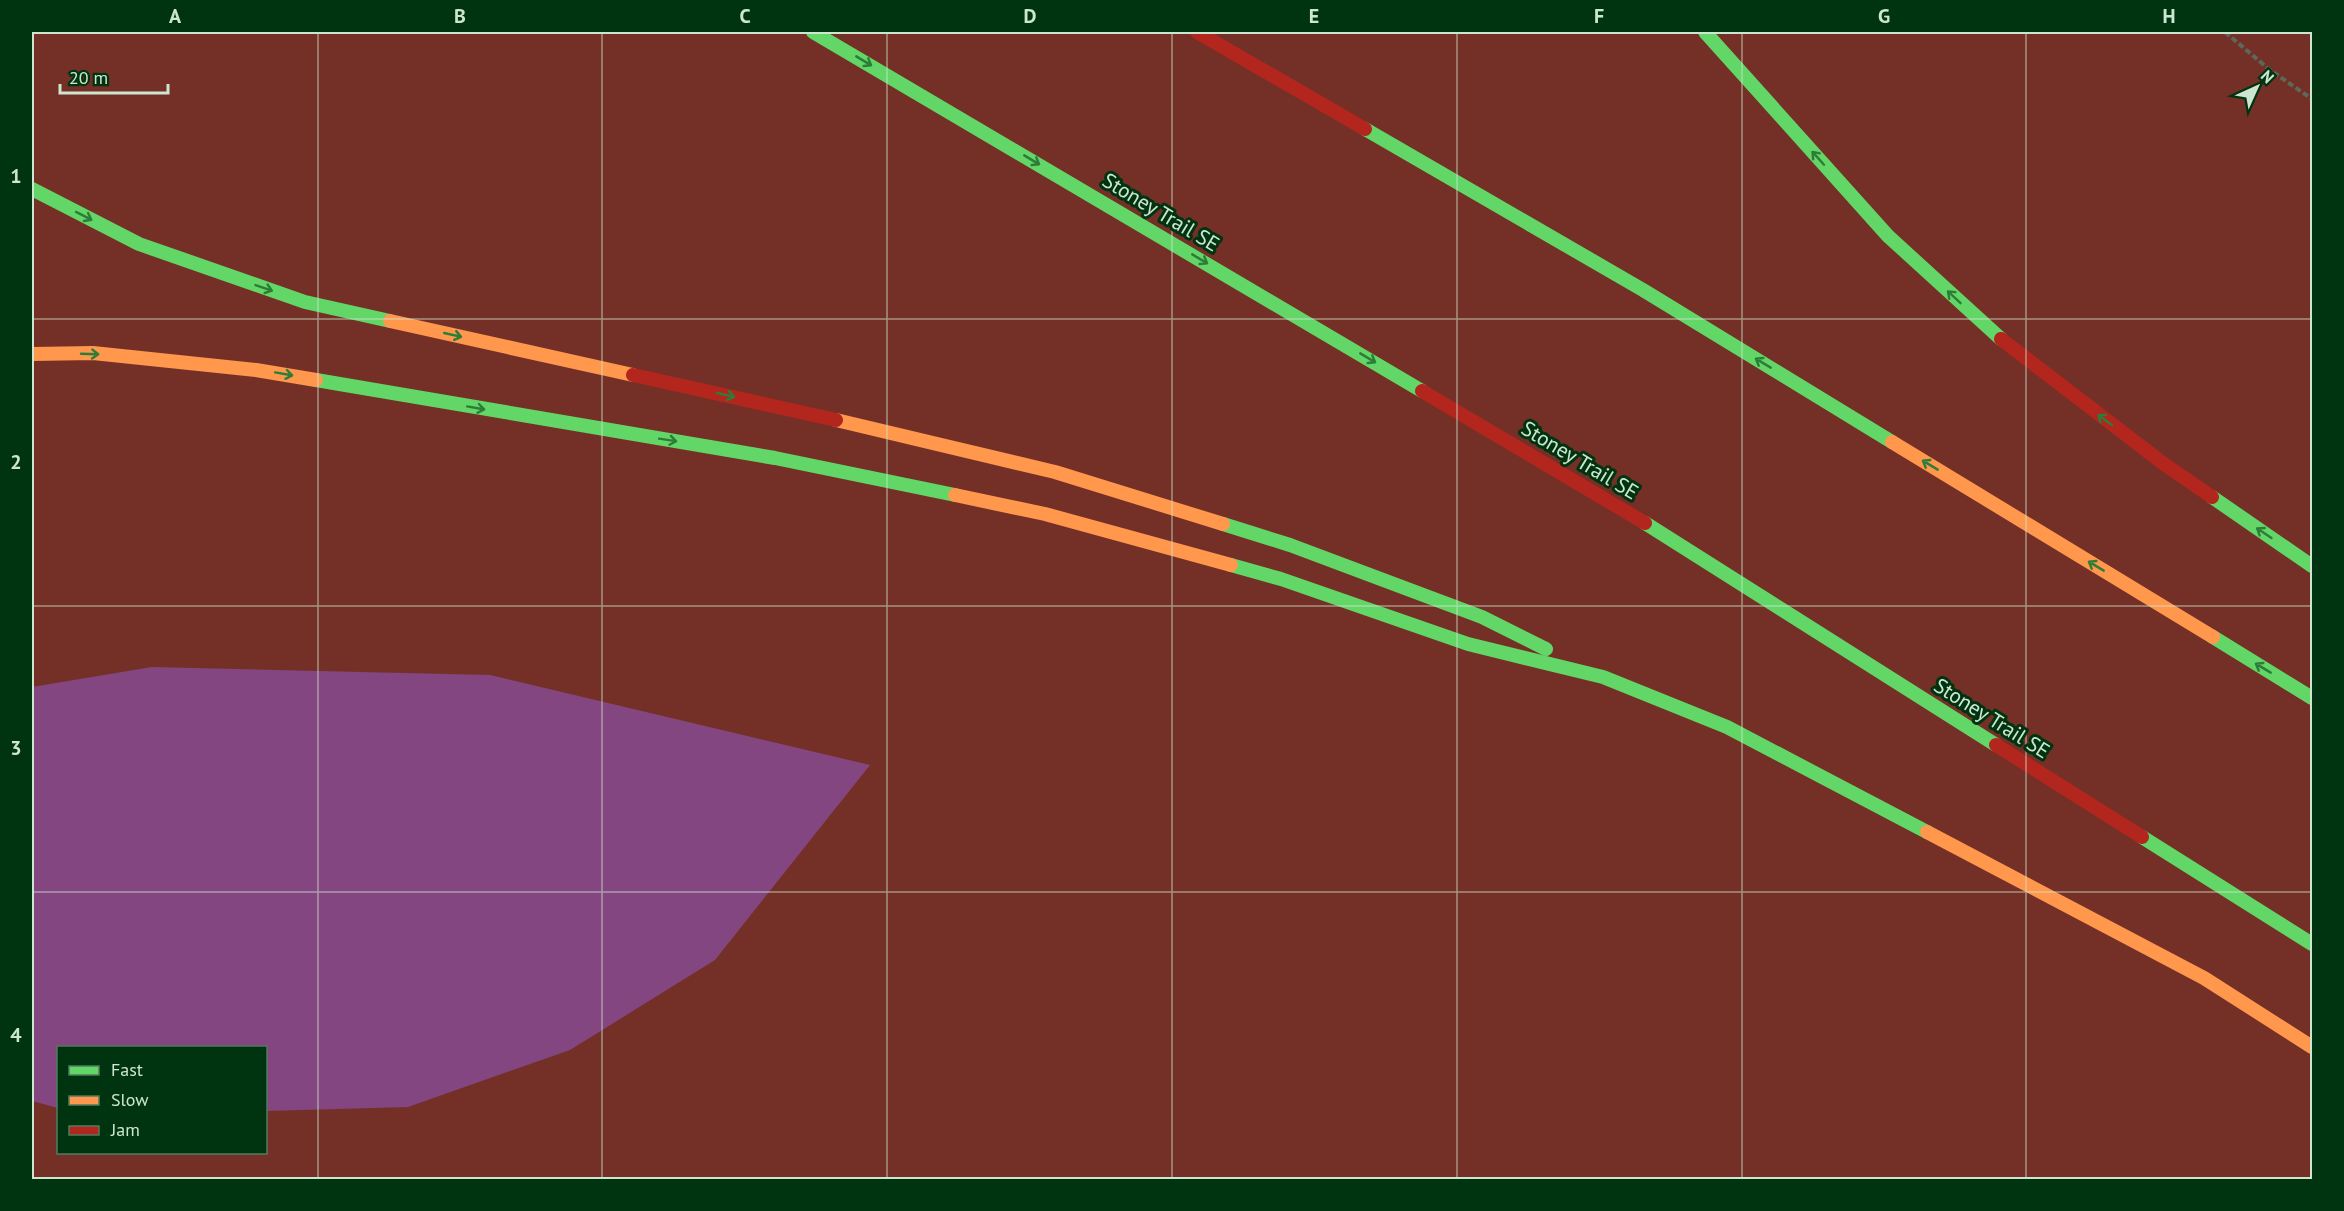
<svg xmlns="http://www.w3.org/2000/svg" width="2344" height="1211" font-family="'PT Sans',sans-serif">
  <style>
    .green { fill: #743026; fill-rule: evenodd }
    .water { fill: #834681 }
    .lines { fill: none; stroke-linecap: round; stroke-linejoin: round }
    .path { stroke: #5d685b; stroke-width: 4; stroke-dasharray: 6 3; stroke-linecap: butt }
    .fast { stroke: #63d668; stroke-width: 14 }
    .slow { stroke: #ff974d; stroke-width: 14 }
    .jam { stroke: #b3261e; stroke-width: 14 }
    .oneway { stroke: #2d7d38 }
    .grid { fill: none; stroke: #cde6d0; stroke-width: 1.5; stroke-opacity: 0.55 }
    .labels { text-anchor: middle; dominant-baseline: central; stroke-width: 6; stroke-linejoin: round; paint-order: stroke }
    .street-label { font-size: 21px; fill: #cde6d0; stroke: #003410 }
    .neatline { fill: none; stroke: #cde6d0; stroke-width: 2 }
    .grid-label { font-size: 20px; text-anchor: middle; font-weight: bold; fill: #cde6d0 }
  </style>
  <rect width="100%" height="100%" fill="#17331f"/>
  <!-- green -->
  <path class="green" d="M32,32H2312V1179H32ZM58,1048H266V1152H58Z"/>
  <!-- water -->
  <polygon class="water" points="152,667 490,675 870,765 715,960 570,1050 408,1107 266,1111 266,1048 58,1048 58,1108 32,1101 32,687"/>
  <g class="lines">
    <!-- path -->
    <polyline class="path" points="2225,32 2270,70 2312,99"/>
    <!-- fast -->
    <g class="fast">
      <polyline points="813,32 1422,391"/>
      <polyline points="1705,32 1888,236 2001,339"/>
      <polyline points="1365,129 1643,290 1892,442"/>
      <polyline points="32,189 139,244 305,302 390,321"/>
      <polyline points="316,380 775,458 955,495"/>
      <polyline points="2212,497 2312,566"/>
      <polyline points="1645,523 1996,745"/>
      <polyline points="1223,524 1290,545 1482,617 1546,649"/>
      <polyline points="1231,565 1281,579 1468,644 1603,677 1727,727 1927,832"/>
      <polyline points="2213,637 2312,698"/>
      <polyline points="2142,837 2312,944"/>
    </g>
    <!-- slow -->
    <g class="slow">
      <polyline points="390,321 633,375"/>
      <polyline points="32,354 93,353 256,370 316,380"/>
      <polyline points="836,420 1055,472 1223,524"/>
      <polyline points="1892,442 2213,637"/>
      <polyline points="955,495 1045,514 1231,565"/>
      <polyline points="1927,832 2204,978 2312,1047"/>
    </g>
    <!-- jam -->
    <g class="jam">
      <polyline points="1197,32 1365,129"/>
      <polyline points="2001,339 2164,464 2212,497"/>
      <polyline points="633,375 836,420"/>
      <polyline points="1422,391 1645,523"/>
      <polyline points="1996,745 2142,837"/>
    </g>
  </g>
  <!-- one-way arrows -->
  <defs><path id="oneway-shaft" d="M-6 0H5M1.5-3L5.5 0L1.5 3" fill="none" stroke-width="1.6" stroke-linecap="round" stroke-linejoin="round" transform="scale(1.5)"/></defs>
  <g class="oneway">
    <use href="#oneway-shaft" transform="translate(864 61) rotate(31)"/>
    <use href="#oneway-shaft" transform="translate(1818 158) rotate(-132)"/>
    <use href="#oneway-shaft" transform="translate(1032 160) rotate(31)"/>
    <use href="#oneway-shaft" transform="translate(84 216) rotate(27)"/>
    <use href="#oneway-shaft" transform="translate(1200 259) rotate(31)"/>
    <use href="#oneway-shaft" transform="translate(264 288) rotate(19)"/>
    <use href="#oneway-shaft" transform="translate(1954 297) rotate(-137)"/>
    <use href="#oneway-shaft" transform="translate(453 335) rotate(13)"/>
    <use href="#oneway-shaft" transform="translate(90 354) rotate(2)"/>
    <use href="#oneway-shaft" transform="translate(1368 358) rotate(31)"/>
    <use href="#oneway-shaft" transform="translate(1763 363) rotate(-149)"/>
    <use href="#oneway-shaft" transform="translate(284 374) rotate(10)"/>
    <use href="#oneway-shaft" transform="translate(726 395) rotate(13)"/>
    <use href="#oneway-shaft" transform="translate(476 408) rotate(10)"/>
    <use href="#oneway-shaft" transform="translate(2105 420) rotate(-143)"/>
    <use href="#oneway-shaft" transform="translate(668 440) rotate(9)"/>
    <use href="#oneway-shaft" transform="translate(1930 465) rotate(-149)"/>
    <use href="#oneway-shaft" transform="translate(2264 533) rotate(-146)"/>
    <use href="#oneway-shaft" transform="translate(2096 566) rotate(-149)"/>
    <use href="#oneway-shaft" transform="translate(2263 668) rotate(-149)"/>
  </g>
  <!-- grid -->
  <path class="grid" d="M318,32V1180M602,32V1180M887,32V1180M1172,32V1180M1457,32V1180M1742,32V1180M2026,32V1180M32,319H2312M32,606H2312M32,892H2312"/>
  <g class="labels">
    <!-- street labels -->
    <g class="street-label">
      <text transform="translate(1161 212) rotate(31)">Stoney Trail SE</text>
      <text transform="translate(1580 460) rotate(31)">Stoney Trail SE</text>
      <text transform="translate(1992 718) rotate(32)">Stoney Trail SE</text>
    </g>
  </g>
  <!-- border -->
  <rect width="2344" height="1211" fill="none" stroke="#003410" stroke-width="66"/>
  <!-- legend -->
  <rect x="57" y="1046" width="210" height="108" fill="#003410" stroke="#527b5d" stroke-width="1.5"/>
  <rect x="69" y="1066" width="30" height="9" fill="#63d668" stroke="#527b5d" stroke-width="1.5"/>
  <text x="111" y="1076" font-size="18" fill="#cde6d0">Fast</text>
  <rect x="69" y="1096" width="30" height="9" fill="#ff974d" stroke="#527b5d" stroke-width="1.5"/>
  <text x="111" y="1106" font-size="18" fill="#cde6d0">Slow</text>
  <rect x="69" y="1126" width="30" height="9" fill="#b3261e" stroke="#527b5d" stroke-width="1.5"/>
  <text x="111" y="1136" font-size="18" fill="#cde6d0">Jam</text>
  <!-- north arrow -->
  <g transform="translate(2257 87) rotate(45)" stroke="#003410" stroke-width="4.5" paint-order="stroke">
  <path d="M0-4.5L10 22L0 15L-10 22Z" fill="#cde6d0"/>
  <text y="-9" font-size="16" font-weight="bold" text-anchor="middle" fill="#cde6d0">N</text>
  </g>
  <!-- scale -->
  <path d="M60 84v9h108v-9" fill="none" stroke="#cde6d0" stroke-width="3"/>
  <text x="69" y="84" font-size="18" fill="#cde6d0" stroke="#003410" stroke-width="4.5" paint-order="stroke">20 m</text>
  <rect x="33" y="33" width="2278" height="1145" class="neatline"/>
  <g class="grid-label">
    <text x="175" y="23">A</text>
    <text x="460" y="23">B</text>
    <text x="745" y="23">C</text>
    <text x="1030" y="23">D</text>
    <text x="1314" y="23">E</text>
    <text x="1599" y="23">F</text>
    <text x="1884" y="23">G</text>
    <text x="2169" y="23">H</text>
    <text x="16" y="183">1</text>
    <text x="16" y="469">2</text>
    <text x="16" y="755">3</text>
    <text x="16" y="1042">4</text>
  </g>
</svg>
